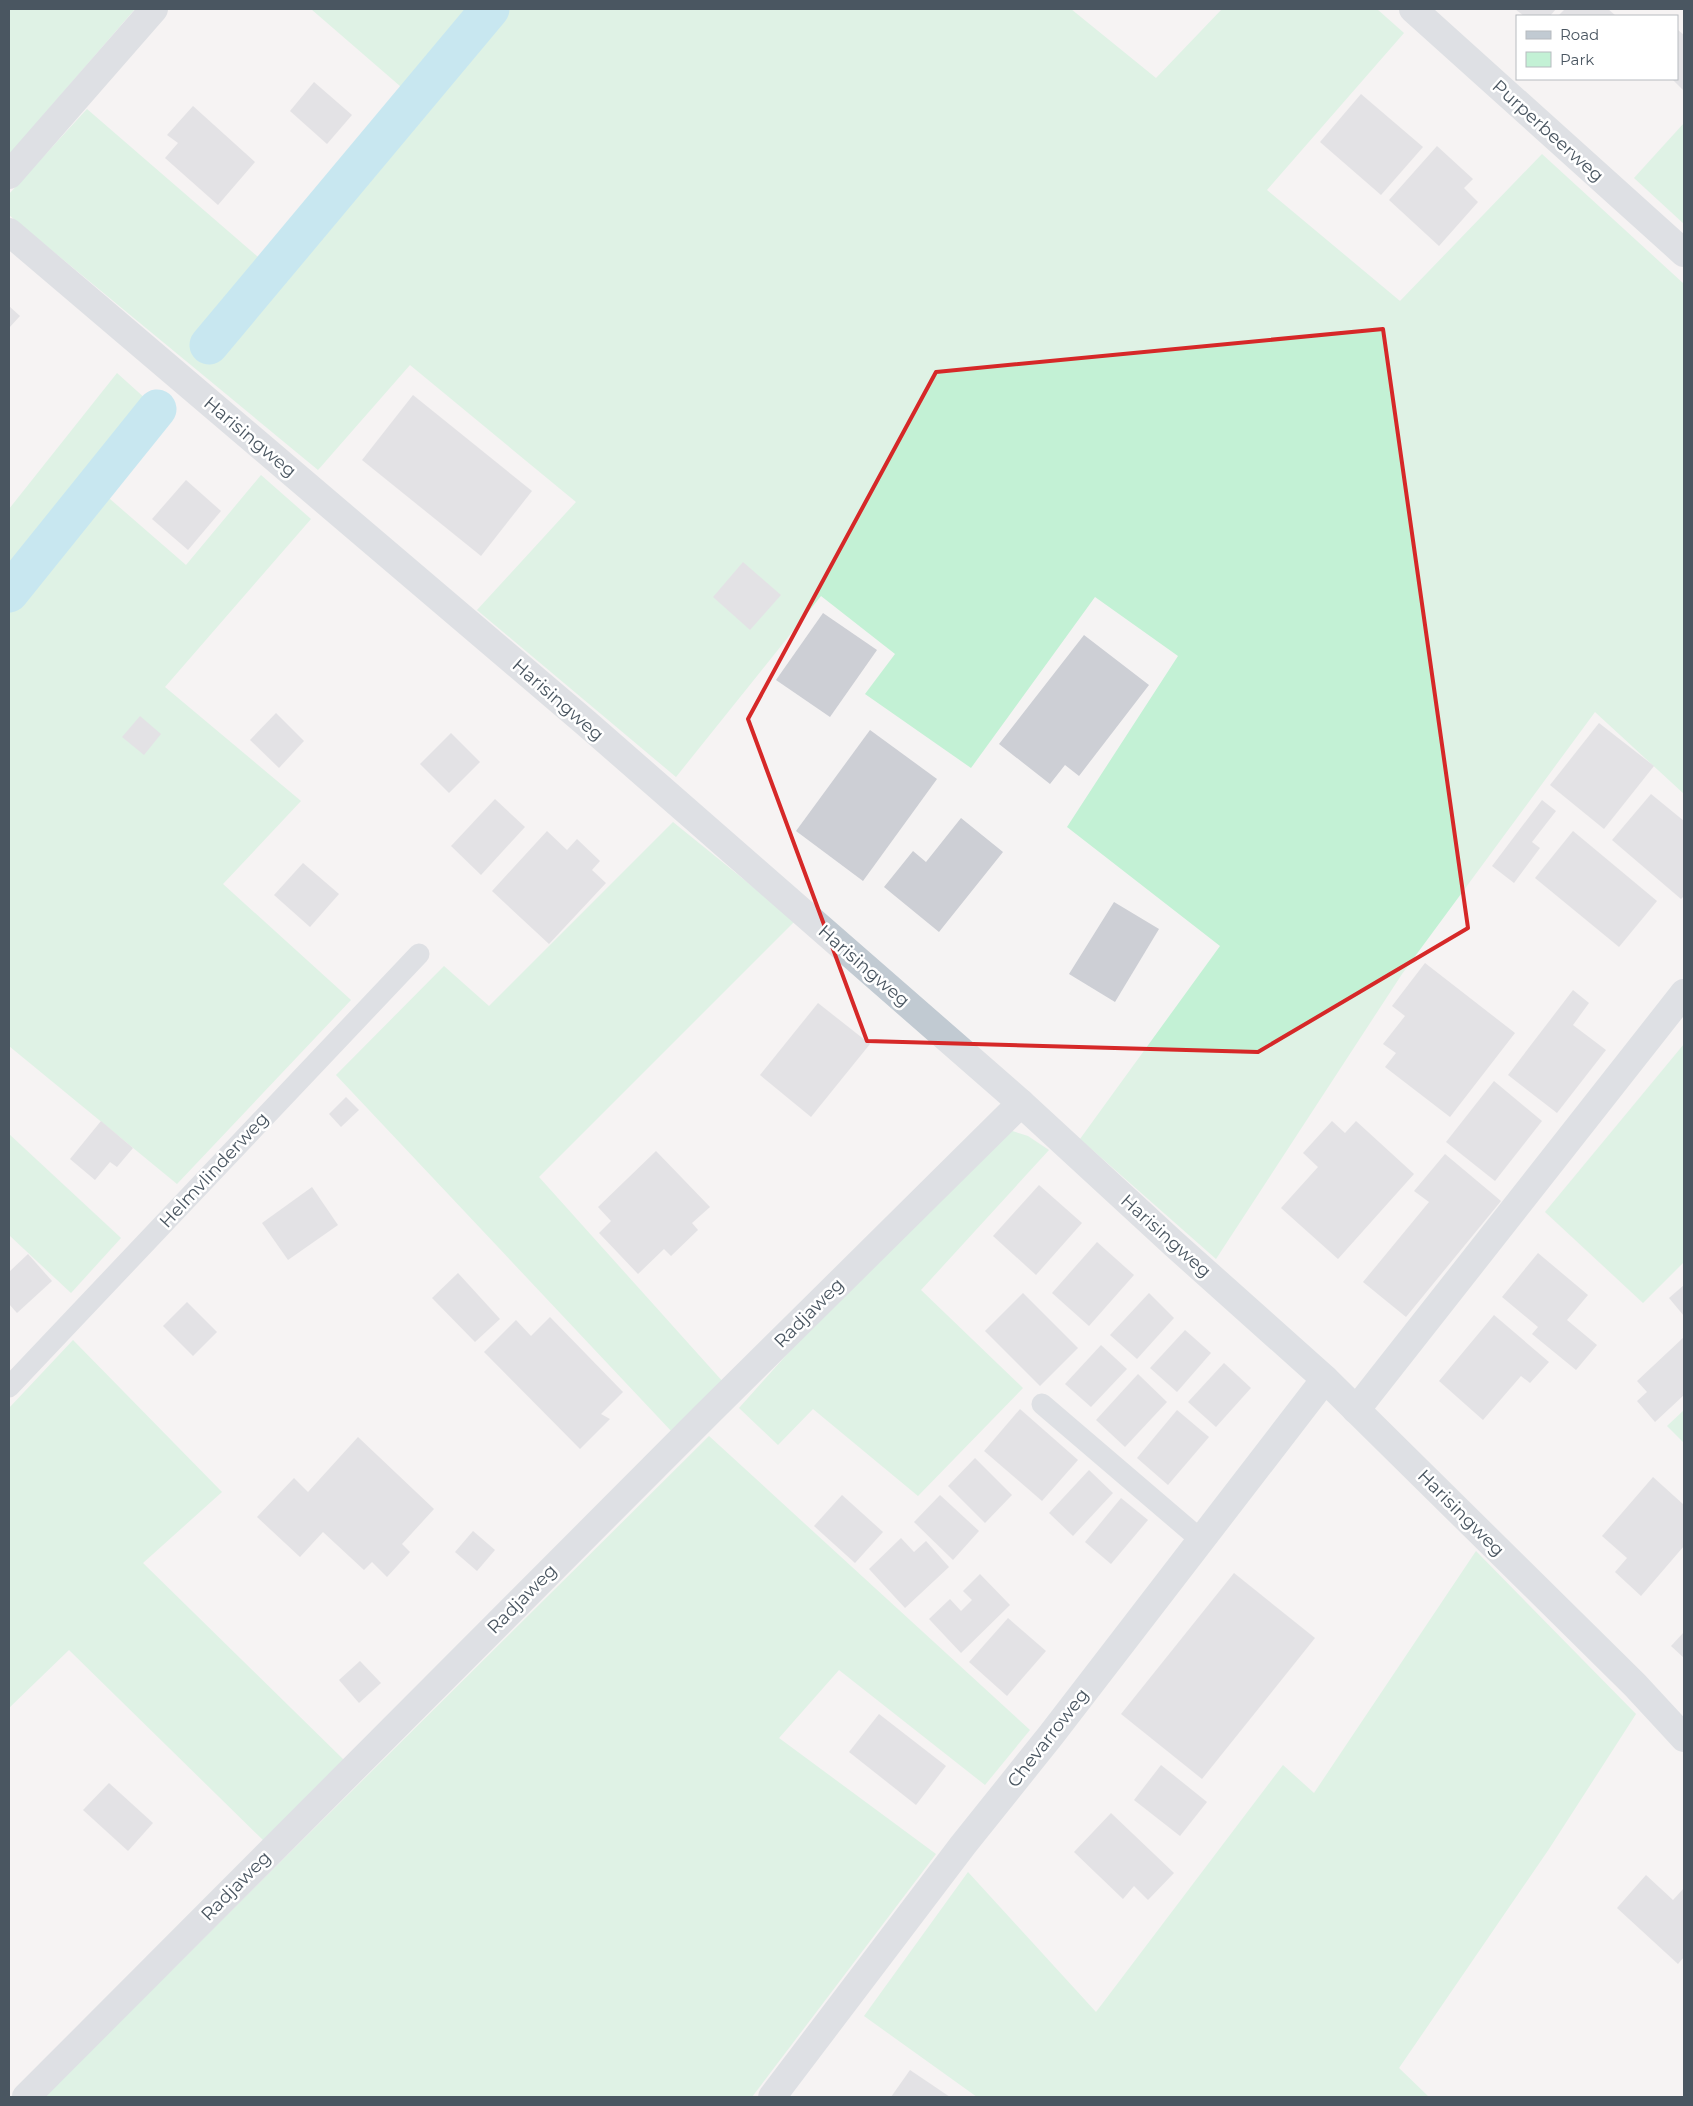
<svg xmlns="http://www.w3.org/2000/svg" width="1693" height="2106" font-family="Montserrat,sans-serif">
  <style>
    .green { fill: #c3f1d5 }
    .lines { fill: none; stroke-linecap: round; stroke-linejoin: round }
    .canal { stroke: #90daee; stroke-width: 39 }
    .building { fill: #cdcfd5 }
    .service { stroke: #c1cad2; stroke-width: 21 }
    .minor { stroke: #c1cad2; stroke-width: 28 }
    .marked { fill: none; stroke: #d62828; stroke-width: 4; stroke-linejoin: round }
    .labels { text-anchor: middle; dominant-baseline: central; stroke-width: 5; stroke-linejoin: round; paint-order: stroke }
    .street-label { font-size: 18px; fill: #4a5661; stroke: #fff }
  </style>
  <rect width="100%" height="100%" fill="#f5f3f3"/>
  <!-- green -->
  <g class="green">
    <polygon points="9,9 135,9 9,155"/>
    <polygon points="311,9 1071,9 1156,78 1222,9 1377,9 1404,33 1267,190 1400,301 1542,154 1684,284 1684,794 1595,712 1402,974 1216,1259 1080,1139 1220,946 1067,827 1178,656 1095,597 971,768 865,694 895,654 821,596 676,777 477,610 576,502 410,365 318,470 9,215 9,194 87,109 272,269 415,99"/>
    <polygon points="1684,123 1684,224 1634,178"/>
    <polygon points="117,373 157,409 95,486 186,565 261,475 311,519 165,687 301,801 223,884 351,1000 177,1184 9,1046 9,509"/>
    <polygon points="673,822 795,921 539,1177 724,1383 673,1433 336,1075 444,966 489,1006"/>
    <polygon points="1684,1044 1684,1262 1643,1303 1545,1212"/>
    <polygon points="1009,1130 1028,1136 1049,1150 921,1290 1023,1388 918,1496 813,1409 778,1445 739,1408 799,1341"/>
    <polygon points="9,1134 121,1238 71,1293 9,1235"/>
    <polygon points="73,1340 222,1492 143,1563 344,1760 264,1841 69,1650 9,1708 9,1408"/>
    <polygon points="1684,1410 1684,1443 1667,1426"/>
    <polygon points="709,1436 1030,1730 985,1785 839,1670 779,1738 936,1854 752,2097 44,2097"/>
    <polygon points="1476,1551 1636,1714 1549,1849 1399,2068 1429,2097 977,2097 864,2016 968,1872 1096,2012 1283,1765 1314,1793"/>
  </g>
  <g class="lines">
    <!-- canal -->
    <g class="canal">
      <polyline points="209,345 490,9"/>
      <polyline points="9,593 157,409"/>
    </g>
  </g>
  <!-- building -->
  <g class="building">
    <polygon points="1515,9 1556,9 1550,16 1524,16"/>
    <polygon points="1565,9 1608,9 1616,16 1558,16"/>
    <polygon points="1678,30 1684,35 1684,91 1672,79 1677,79"/>
    <polygon points="314,82 352,115 327,144 290,111"/>
    <polygon points="1361,94 1423,147 1381,195 1320,142"/>
    <polygon points="193,106 255,162 218,205 165,158 178,143 167,135"/>
    <polygon points="1437,146 1473,179 1464,188 1478,202 1439,246 1389,200"/>
    <polygon points="9,306 20,316 9,328"/>
    <polygon points="413,395 532,491 481,556 362,460"/>
    <polygon points="186,480 221,511 188,550 152,519"/>
    <polygon points="743,562 781,595 750,630 713,597"/>
    <polygon points="823,613 877,650 830,717 776,680"/>
    <polygon points="1084,635 1149,685 1079,776 1065,765 1050,784 999,744"/>
    <polygon points="276,713 304,741 279,768 250,740"/>
    <polygon points="140,716 161,734 144,755 122,737"/>
    <polygon points="1599,723 1654,766 1604,829 1550,785"/>
    <polygon points="870,730 937,779 863,881 796,831"/>
    <polygon points="451,733 480,762 449,793 420,764"/>
    <polygon points="1651,794 1684,821 1684,896 1681,899 1612,840"/>
    <polygon points="495,799 525,827 481,875 451,846"/>
    <polygon points="1542,800 1556,811 1532,842 1540,848 1514,883 1492,866"/>
    <polygon points="961,818 1003,852 939,932 884,887 913,851 926,862"/>
    <polygon points="547,831 567,850 577,839 600,861 592,870 606,883 549,944 492,891"/>
    <polygon points="1573,831 1657,901 1619,947 1535,878"/>
    <polygon points="303,863 339,894 310,927 274,895"/>
    <polygon points="1114,902 1159,929 1115,1002 1069,974"/>
    <polygon points="1425,963 1515,1033 1450,1117 1385,1067 1396,1053 1383,1044 1405,1016 1392,1006"/>
    <polygon points="1573,990 1589,1003 1573,1025 1606,1050 1557,1113 1508,1075"/>
    <polygon points="818,1003 870,1044 811,1117 760,1075"/>
    <polygon points="1494,1081 1542,1121 1495,1181 1446,1142"/>
    <polygon points="346,1097 359,1110 341,1127 329,1114"/>
    <polygon points="101,1121 133,1148 117,1167 110,1162 95,1180 70,1159"/>
    <polygon points="1332,1121 1345,1133 1356,1121 1414,1174 1338,1259 1281,1208 1318,1167 1303,1153"/>
    <polygon points="656,1151 710,1207 692,1223 698,1230 671,1256 664,1249 638,1274 599,1233 611,1221 598,1207"/>
    <polygon points="1445,1154 1501,1201 1406,1317 1363,1282 1429,1202 1414,1191"/>
    <polygon points="1039,1185 1082,1223 1036,1275 993,1236"/>
    <polygon points="312,1187 338,1225 288,1260 262,1223"/>
    <polygon points="1097,1242 1134,1275 1089,1326 1052,1293"/>
    <polygon points="1538,1253 1588,1295 1567,1320 1597,1345 1576,1370 1532,1334 1538,1327 1502,1297"/>
    <polygon points="28,1254 52,1281 17,1313 9,1304 9,1272"/>
    <polygon points="458,1273 500,1319 475,1342 432,1298"/>
    <polygon points="1684,1285 1684,1316 1669,1298"/>
    <polygon points="1023,1293 1078,1348 1040,1386 985,1331"/>
    <polygon points="1149,1293 1174,1318 1137,1359 1110,1335"/>
    <polygon points="187,1302 217,1332 193,1356 163,1326"/>
    <polygon points="1494,1315 1549,1362 1530,1383 1521,1376 1483,1420 1439,1381"/>
    <polygon points="550,1317 623,1392 601,1414 610,1419 580,1449 484,1352 516,1320 531,1336"/>
    <polygon points="1185,1330 1211,1353 1177,1392 1150,1368"/>
    <polygon points="1684,1337 1684,1395 1655,1422 1637,1401 1647,1392 1637,1381"/>
    <polygon points="1101,1345 1127,1369 1091,1407 1065,1384"/>
    <polygon points="1224,1363 1251,1388 1216,1427 1188,1402"/>
    <polygon points="1138,1374 1167,1402 1125,1447 1096,1420"/>
    <polygon points="1020,1409 1078,1460 1042,1501 984,1451"/>
    <polygon points="1177,1410 1209,1437 1168,1485 1137,1458"/>
    <polygon points="358,1437 434,1509 402,1544 410,1552 387,1577 372,1562 364,1570 323,1532 300,1557 257,1517 294,1478 308,1492"/>
    <polygon points="975,1458 1012,1495 985,1523 948,1486"/>
    <polygon points="1089,1470 1113,1493 1073,1536 1049,1513"/>
    <polygon points="1653,1477 1684,1505 1684,1546 1641,1596 1615,1572 1627,1558 1602,1536"/>
    <polygon points="842,1495 883,1532 855,1563 814,1526"/>
    <polygon points="940,1495 979,1531 953,1560 914,1522"/>
    <polygon points="1121,1498 1148,1520 1111,1564 1085,1542"/>
    <polygon points="473,1531 495,1550 477,1571 455,1552"/>
    <polygon points="901,1538 914,1552 926,1541 949,1567 905,1608 869,1569"/>
    <polygon points="1234,1573 1315,1638 1202,1779 1121,1714"/>
    <polygon points="980,1574 1010,1605 961,1653 929,1619 950,1599 961,1611 972,1600 963,1591"/>
    <polygon points="1008,1618 1046,1651 1007,1696 969,1662"/>
    <polygon points="1684,1632 1684,1658 1671,1646"/>
    <polygon points="360,1661 381,1683 359,1703 339,1680"/>
    <polygon points="879,1714 946,1766 916,1805 849,1752"/>
    <polygon points="1161,1765 1207,1802 1180,1836 1134,1800"/>
    <polygon points="109,1783 153,1823 128,1851 83,1810"/>
    <polygon points="1111,1813 1174,1873 1148,1900 1134,1886 1123,1899 1074,1852"/>
    <polygon points="1646,1875 1673,1900 1684,1888 1684,1957 1678,1964 1617,1908"/>
    <polygon points="910,2070 950,2097 891,2097"/>
  </g>
  <g class="lines">
    <!-- service -->
    <g class="service">
      <polyline points="9,1387 419,954"/>
      <polyline points="1042,1404 1201,1540"/>
    </g>
    <!-- minor -->
    <g class="minor">
      <polyline points="1413,9 1684,253"/>
      <polyline points="9,175 154,9"/>
      <polyline points="9,232 586,723 1021,1103 1174,1244 1325,1379 1635,1685 1684,1738"/>
      <polyline points="1356,1410 1684,993"/>
      <polyline points="26,2097 704,1417 1021,1103"/>
      <polyline points="772,2097 963,1845 1051,1735 1325,1379"/>
    </g>
  </g>
  <!-- marked area -->
  <path d="M0 0H1693V2106H0ZM1383,329L1468,928L1258,1052L867,1041L748,719L936,372Z" fill="#f5f3f3" fill-opacity=".55" fill-rule="evenodd"/>
  <path class="marked" d="M1383,329L1468,928L1258,1052L867,1041L748,719L936,372Z"/>
  <g class="labels">
    <!-- street labels -->
    <g class="street-label">
      <text transform="translate(1548 131) rotate(42)">Purperbeerweg</text>
      <text transform="translate(250 437) rotate(40)">Harisingweg</text>
      <text transform="translate(558 700) rotate(41)">Harisingweg</text>
      <text transform="translate(864 966) rotate(41)">Harisingweg</text>
      <text transform="translate(214 1170) rotate(-47)">Helmvlinderweg</text>
      <text transform="translate(1166 1236) rotate(42)">Harisingweg</text>
      <text transform="translate(809 1313) rotate(-45)">Radjaweg</text>
      <text transform="translate(1461 1513) rotate(45)">Harisingweg</text>
      <text transform="translate(522 1599) rotate(-45)">Radjaweg</text>
      <text transform="translate(1048 1738) rotate(-52)">Chevarroweg</text>
      <text transform="translate(236 1886) rotate(-45)">Radjaweg</text>
    </g>
  </g>
  <!-- border -->
  <rect width="1693" height="2106" fill="none" stroke="#4a5661" stroke-width="20"/>
  <!-- legend -->
  <rect x="1516" y="15" width="162" height="65" fill="#ffffff" stroke="#b7bbc0"/>
  <rect x="1526" y="31" width="25" height="8" fill="#c1cad2" stroke="#b7bbc0"/>
  <text x="1560" y="40" font-size="15" fill="#4a5661">Road</text>
  <rect x="1526" y="52" width="25" height="15" fill="#c3f1d5" stroke="#b7bbc0"/>
  <text x="1560" y="65" font-size="15" fill="#4a5661">Park</text>
</svg>
